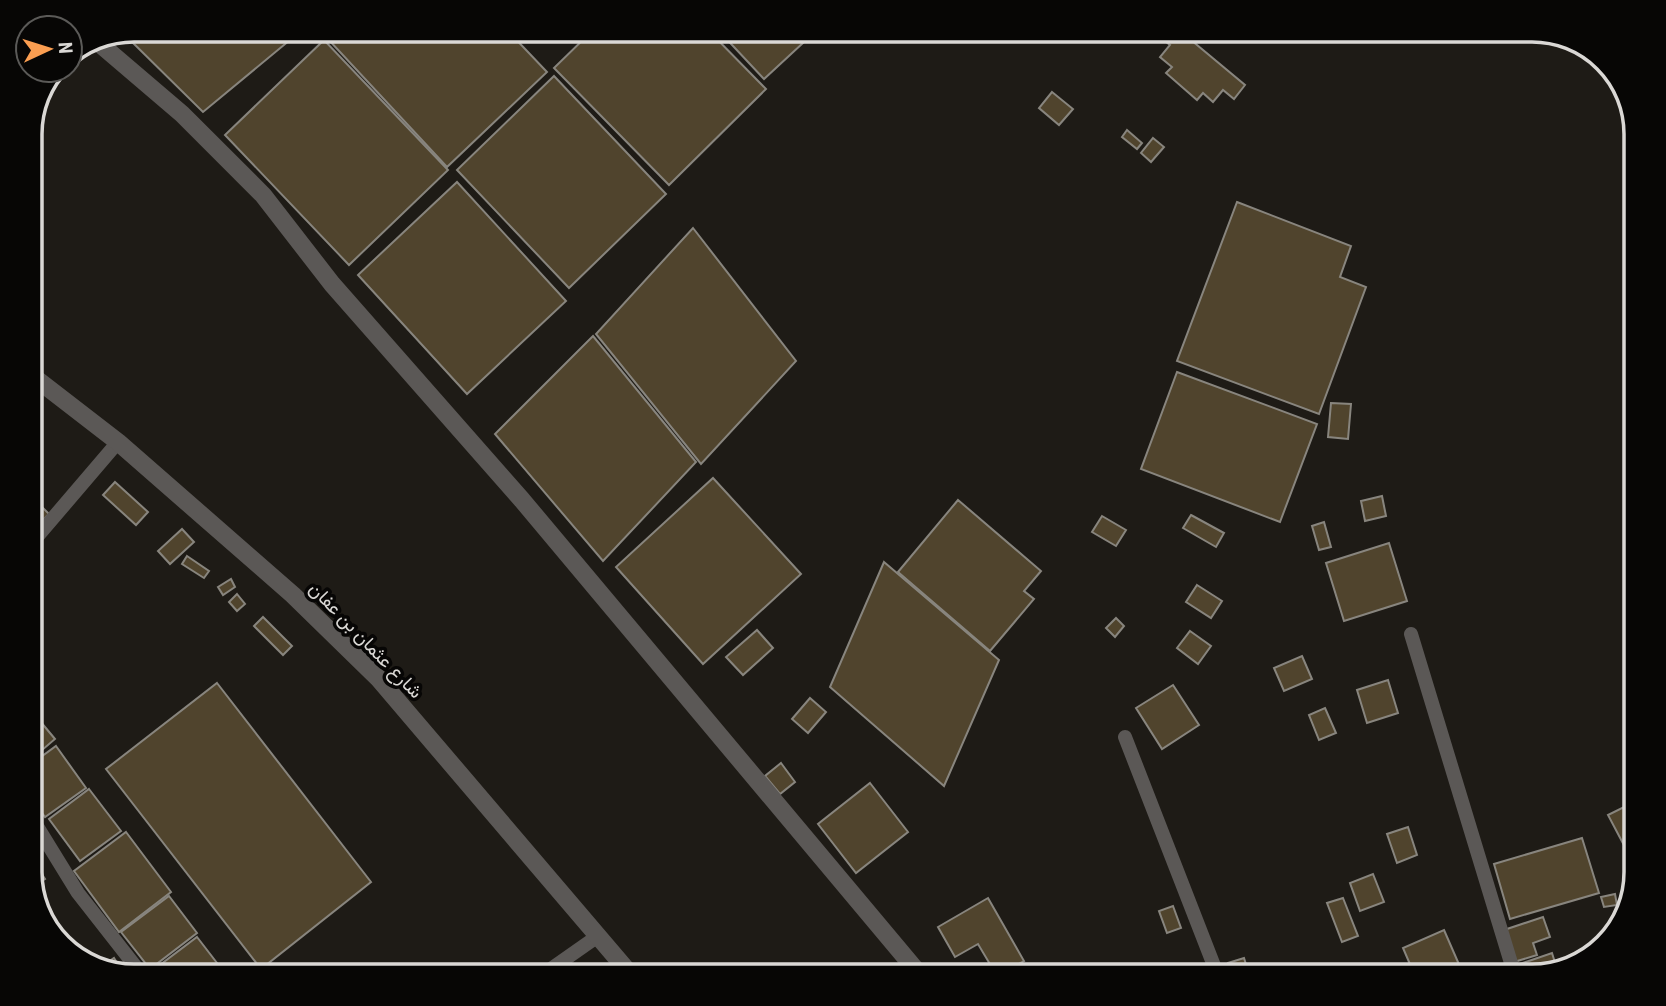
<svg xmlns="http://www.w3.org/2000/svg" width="1666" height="1006" font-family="'Roboto Condensed',Vazirmatn,sans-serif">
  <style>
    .building { fill: #50442d; stroke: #88857e; stroke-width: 2 }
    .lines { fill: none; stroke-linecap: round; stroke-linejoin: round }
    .lane { stroke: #5b5856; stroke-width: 14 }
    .street { stroke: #5b5856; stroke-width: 18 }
    .labels { text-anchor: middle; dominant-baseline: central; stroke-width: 7; stroke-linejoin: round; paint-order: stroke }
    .street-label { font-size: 19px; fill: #dad8d5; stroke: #070605 }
    .rim { fill: none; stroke: #dad8d5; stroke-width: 3.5 }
  </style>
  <rect width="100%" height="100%" fill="#1e1b16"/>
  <!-- building -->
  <g class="building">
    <polygon points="134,30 302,30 203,112 124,34"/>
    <polygon points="336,30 507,30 547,72 447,167 327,38"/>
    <polygon points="593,30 708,30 766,89 669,185 554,68"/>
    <polygon points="718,30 817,30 764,79"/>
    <polygon points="1166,30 1179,30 1245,85 1234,99 1223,90 1213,102 1203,93 1197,100 1166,73 1172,67 1160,57 1170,45 1160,37"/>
    <polygon points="324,40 448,170 349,265 225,135"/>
    <polygon points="554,76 666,194 569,288 457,170"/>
    <polygon points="1052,92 1073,109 1059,125 1039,108"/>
    <polygon points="1127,130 1142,143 1137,149 1122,137"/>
    <polygon points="1153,138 1164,147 1151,162 1141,153"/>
    <polygon points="457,182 566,301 467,394 358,275"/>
    <polygon points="1237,202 1351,246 1340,277 1366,287 1319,414 1177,361"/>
    <polygon points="693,228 796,361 701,464 596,334"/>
    <polygon points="593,336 696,462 603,561 495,434"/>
    <polygon points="1177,372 1317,424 1280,522 1141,469"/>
    <polygon points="1331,403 1351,404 1348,439 1328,437"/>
    <polygon points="713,478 801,574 703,664 616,567"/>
    <polygon points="115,482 148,512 136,525 103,495"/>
    <polygon points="30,495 49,514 30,533"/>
    <polygon points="1382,496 1386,516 1365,521 1361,501"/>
    <polygon points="958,500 1041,571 1024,591 1034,599 990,651 898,572"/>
    <polygon points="1191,515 1224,533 1216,547 1183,528"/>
    <polygon points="1102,516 1126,530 1116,546 1092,532"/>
    <polygon points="1324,522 1331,547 1319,550 1312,526"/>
    <polygon points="182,529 194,542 170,564 158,551"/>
    <polygon points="1389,543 1407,601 1344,621 1326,563"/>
    <polygon points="187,556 209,571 204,578 182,564"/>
    <polygon points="884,562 999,660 944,786 830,687"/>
    <polygon points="231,579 235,587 223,595 218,587"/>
    <polygon points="1197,585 1222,601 1211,618 1186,602"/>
    <polygon points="237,594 245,604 237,611 229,602"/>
    <polygon points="263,617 292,646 283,655 254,626"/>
    <polygon points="1116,618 1124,626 1115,637 1106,628"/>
    <polygon points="757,630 773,648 743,675 726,657"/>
    <polygon points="1190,631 1211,646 1198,664 1177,648"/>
    <polygon points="1302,656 1312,679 1284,691 1274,668"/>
    <polygon points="1388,680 1398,713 1367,723 1357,690"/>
    <polygon points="217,683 371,882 261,969 106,769"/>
    <polygon points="1173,685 1199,725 1162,749 1136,708"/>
    <polygon points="810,698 826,712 808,733 792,719"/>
    <polygon points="1325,708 1336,733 1319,740 1309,715"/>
    <polygon points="35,715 55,739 34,757 30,753 30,720"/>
    <polygon points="56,746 86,788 45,817 30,796 30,765"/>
    <polygon points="781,763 795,782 780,794 765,776"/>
    <polygon points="870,783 908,832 856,873 818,824"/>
    <polygon points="89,789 121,831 80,861 49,819"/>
    <polygon points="1636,801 1636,868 1608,815"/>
    <polygon points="1408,827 1417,855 1397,863 1387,834"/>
    <polygon points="126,832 171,892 119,932 74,871"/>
    <polygon points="1582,838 1599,893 1510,919 1494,864"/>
    <polygon points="30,856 45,879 33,887 30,878"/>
    <polygon points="1373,874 1384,902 1360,911 1350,883"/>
    <polygon points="1615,894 1617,905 1604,907 1601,897"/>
    <polygon points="169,896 197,933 150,969 121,932"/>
    <polygon points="988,898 1024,961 997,976 978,944 955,957 938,927"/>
    <polygon points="1343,898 1358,936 1342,942 1327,903"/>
    <polygon points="1173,906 1181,928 1167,933 1159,911"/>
    <polygon points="1543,917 1550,937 1533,943 1537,955 1514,962 1504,930"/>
    <polygon points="1444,930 1461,969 1444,976 1415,976 1403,948"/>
    <polygon points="197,937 227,976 156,976 152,971"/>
    <polygon points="1552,953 1557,969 1532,976 1518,976 1514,966"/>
    <polygon points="114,958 124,974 101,967"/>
    <polygon points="1244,958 1249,974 1232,976 1228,963"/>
  </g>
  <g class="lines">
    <!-- lane -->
    <g class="lane">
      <polyline points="30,545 118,442"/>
      <polyline points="1411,634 1515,976"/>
      <polyline points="1125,737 1218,976"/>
      <polyline points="30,815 78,893 143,976"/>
      <polyline points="541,976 598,936"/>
    </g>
    <!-- street -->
    <g class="street">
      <polyline points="100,44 182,114 263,195 332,284 522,500 921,976"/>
      <polyline points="30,374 118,442 293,595 378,678 632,976"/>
    </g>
  </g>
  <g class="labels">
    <!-- street labels -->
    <g class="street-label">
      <text transform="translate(366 640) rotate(46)">شارع عثمان بن عفان</text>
    </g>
  </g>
  <!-- crop -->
  <path d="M0 0H1666V1006H0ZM134 42H1532A92 92 0 0 1 1624 134V872A92 92 0 0 1 1532 964H134A92 92 0 0 1 42 872V134A92 92 0 0 1 134 42Z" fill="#070605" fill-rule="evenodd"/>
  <path class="rim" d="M134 42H1532A92 92 0 0 1 1624 134V872A92 92 0 0 1 1532 964H134A92 92 0 0 1 42 872V134A92 92 0 0 1 134 42Z"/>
  <!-- north arrow -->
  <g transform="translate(49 49) rotate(86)"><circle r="33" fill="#070605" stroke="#5b5a58" stroke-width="2"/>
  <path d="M0-5L12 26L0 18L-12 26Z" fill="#fb9e51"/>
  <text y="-10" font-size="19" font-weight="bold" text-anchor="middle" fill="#dad8d5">N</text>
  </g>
</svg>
